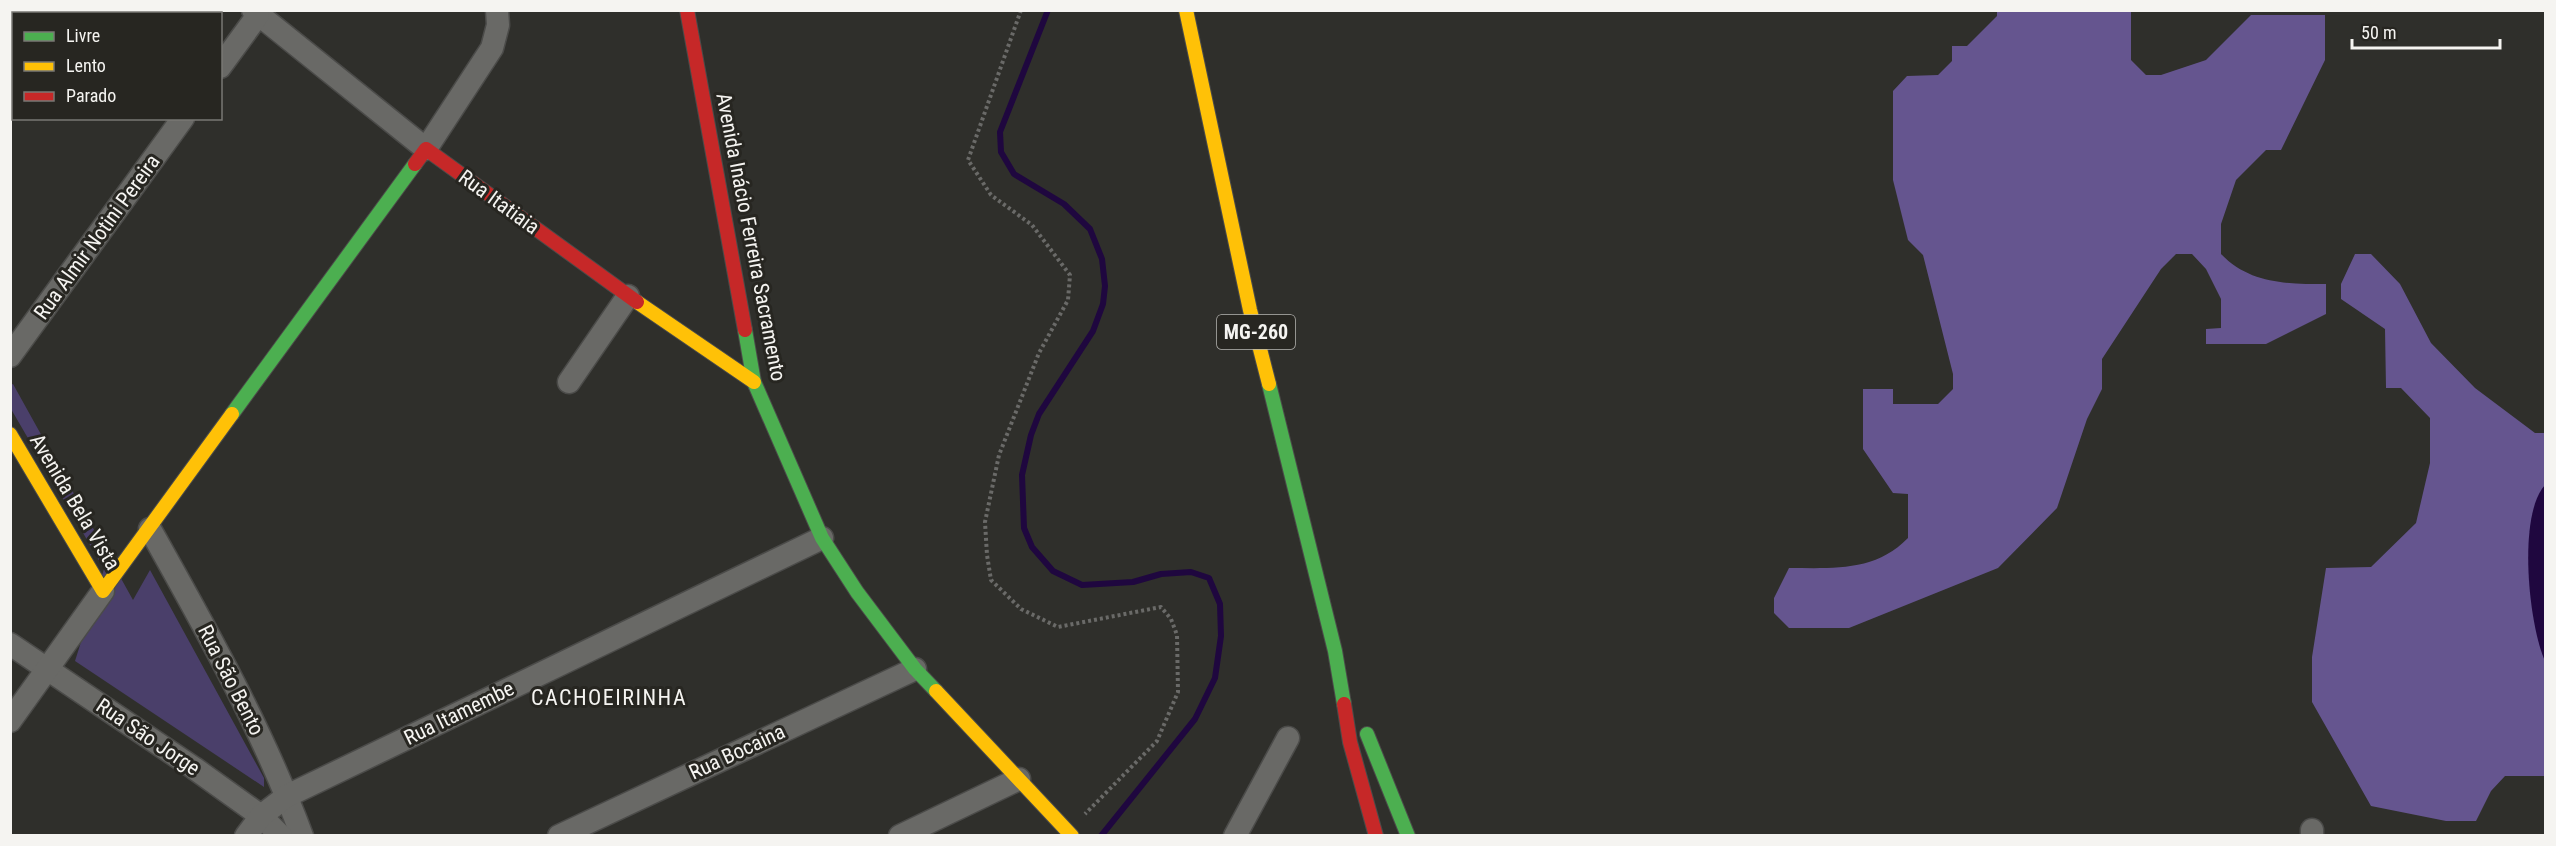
<svg xmlns="http://www.w3.org/2000/svg" width="2556" height="846" font-family="'Roboto Condensed',sans-serif">
  <style>
    .green { fill: #4a3f6a }
    .forest { fill: #65558f }
    .water { fill: #1f073f }
    .lines { fill: none; stroke-linecap: round; stroke-linejoin: round }
    .stream { stroke: #1f073f; stroke-width: 6 }
    .street-casing { stroke: #4b4b49; stroke-width: 25 }
    .fast-casing { stroke: #4b4b49; stroke-width: 16 }
    .slow-casing { stroke: #4b4b49; stroke-width: 16 }
    .jam-casing { stroke: #4b4b49; stroke-width: 16 }
    .path { stroke: #6a6a68; stroke-width: 4; stroke-dasharray: 3 3; stroke-linecap: butt }
    .street { stroke: #696966; stroke-width: 22 }
    .fast { stroke: #4caf50; stroke-width: 14 }
    .slow { stroke: #ffc107; stroke-width: 14 }
    .jam { stroke: #c62828; stroke-width: 14 }
    .labels { text-anchor: middle; dominant-baseline: central; stroke-width: 6; stroke-linejoin: round; paint-order: stroke }
    .shield { fill: #272621; stroke: #b7b6b3; stroke-width: 1.5 }
    .shield-label { font-size: 20px; font-weight: bold; fill: #f5f4f1 }
    .street-label { font-size: 21px; fill: #f5f4f1; stroke: #272621 }
    .neighbourhood-label { font-size: 22px; letter-spacing: 1.5px; fill: #f5f4f1; stroke: #272621 }
  </style>
  <rect width="100%" height="100%" fill="#2f2f2b"/>
  <!-- green -->
  <polygon class="green" points="13,384 133,600 150,570 264,778 264,787 75,661 104,569 11,409 10,385"/>
  <!-- forest -->
  <g class="forest">
    <path d="M1997,11H2131V60L2146,75H2161L2206,60L2251,15H2325V60L2281,150H2266L2236,180L2221,224V254C2250,284 2287,284 2326,284V314L2266,344H2206V329L2221,328V299L2206,269L2192,254H2176L2161,269L2102,359V389L2087,419L2057,508L1998,568L1849,628H1789L1774,613V598L1789,568C1833,568 1875,572 1908,538V494L1893,493L1863,449V389H1893V404H1938L1953,389V374L1923,255L1908,240L1893,180V91L1907,76L1938,75L1952,61V46H1967L1997,16Z"/>
    <polygon points="2355,254 2371,254 2400,284 2431,343 2475,388 2535,433 2545,433 2545,776 2505,776 2491,791 2476,821 2446,821 2371,806 2312,702 2312,657 2326,568 2371,567 2416,523 2430,463 2430,418 2401,388 2386,388 2385,329 2341,299 2341,284"/>
  </g>
  <!-- water -->
  <path class="water" d="M2545,485V661C2529,626 2517,516 2545,485Z"/>
  <g class="lines">
    <!-- stream -->
    <polyline class="stream" points="1048,10 1000,132 1001,152 1014,174 1064,204 1090,229 1102,259 1105,286 1103,304 1093,331 1039,414 1031,435 1022,475 1024,528 1032,547 1053,571 1082,585 1133,582 1161,574 1191,572 1209,578 1220,604 1221,636 1215,678 1195,719 1101,836"/>
    <!-- street casing -->
    <g class="street-casing">
      <g id="street">
        <polyline points="253,10 426,149 492,48 498,25 497,10"/>
        <polyline points="220,67 258,15"/>
        <polyline points="10,356 183,118"/>
        <polyline points="569,382 628,296"/>
        <path d="M150,529C206,629 262,728 302,836"/>
        <polyline points="10,644 194,768 261,816 281,836"/>
        <polyline points="10,721 103,591"/>
        <polyline points="2312,830 2312,836"/>
        <polyline points="246,836 261,816 287,796 822,538"/>
        <polyline points="559,836 915,669"/>
        <polyline points="900,836 1019,779"/>
        <polyline points="1235,836 1288,738"/>
      </g>
    </g>
    <!-- fast casing -->
    <g class="fast-casing">
      <g id="fast">
        <polyline points="745,330 754,382 822,538 857,592 915,669 936,691"/>
        <polyline points="1269,384 1335,651 1344,704"/>
        <polyline points="232,414 415,164"/>
        <polyline points="1367,734 1408,836"/>
      </g>
    </g>
    <!-- slow casing -->
    <g class="slow-casing">
      <g id="slow">
        <polyline points="1186,10 1250,310 1269,384"/>
        <polyline points="637,302 754,382"/>
        <polyline points="10,434 103,591 232,414"/>
        <polyline points="936,691 1072,836"/>
      </g>
    </g>
    <!-- jam casing -->
    <g class="jam-casing">
      <g id="jam">
        <polyline points="687,10 745,330"/>
        <polyline points="415,164 426,149 637,302"/>
        <polyline points="1344,704 1350,742 1376,836"/>
      </g>
    </g>
    <!-- path -->
    <polyline class="path" points="1021,10 968,160 991,195 1032,225 1070,275 1068,300 1039,353 999,455 985,522 987,555 991,580 1021,609 1058,627 1161,607 1171,619 1177,635 1178,692 1157,741 1085,814"/>
    <!-- street -->
    <use href="#street" class="street"/>
    <!-- fast -->
    <use href="#fast" class="fast"/>
    <!-- slow -->
    <use href="#slow" class="slow"/>
    <!-- jam -->
    <use href="#jam" class="jam"/>
  </g>
  <g class="labels">
    <!-- shield labels -->
    <rect class="shield" x="1217" y="315" width="78" height="34" rx="4.5"/>
    <g class="shield-label">
      <text x="1256" y="332">MG-260</text>
    </g>
    <!-- street labels -->
    <g class="street-label">
      <text transform="translate(499 202) rotate(36)">Rua Itatiaia</text>
      <text transform="translate(97 237) rotate(-54)">Rua Almir Notini Pereira</text>
      <text transform="translate(751 237) rotate(79)">Avenida Inácio Ferreira Sacramento</text>
      <text transform="translate(75 502) rotate(59)">Avenida Bela Vista</text>
      <text transform="translate(231 680) rotate(63)">Rua São Bento</text>
      <text transform="translate(459 713) rotate(-26)">Rua Itamembe</text>
      <text transform="translate(148 737) rotate(34)">Rua São Jorge</text>
      <text transform="translate(737 752) rotate(-25)">Rua Bocaina</text>
    </g>
    <!-- neighbourhood labels -->
    <g class="neighbourhood-label">
      <text x="609" y="697">CACHOEIRINHA</text>
    </g>
  </g>
  <!-- border -->
  <rect width="2556" height="846" fill="none" stroke="#f5f4f1" stroke-width="24"/>
  <!-- legend -->
  <rect x="12" y="12" width="210" height="108" fill="#272621" stroke="#797874" stroke-width="1.5"/>
  <rect x="24" y="32" width="30" height="9" fill="#4caf50" stroke="#797874" stroke-width="1.5"/>
  <text x="66" y="42" font-size="18" fill="#f5f4f1">Livre</text>
  <rect x="24" y="62" width="30" height="9" fill="#ffc107" stroke="#797874" stroke-width="1.5"/>
  <text x="66" y="72" font-size="18" fill="#f5f4f1">Lento</text>
  <rect x="24" y="92" width="30" height="9" fill="#c62828" stroke="#797874" stroke-width="1.5"/>
  <text x="66" y="102" font-size="18" fill="#f5f4f1">Parado</text>
  <!-- scale -->
  <path d="M2352 39v9h148v-9" fill="none" stroke="#f5f4f1" stroke-width="3"/>
  <text x="2361" y="39" font-size="18" fill="#f5f4f1" stroke="#272621" stroke-width="4.5" paint-order="stroke">50 m</text>
</svg>
